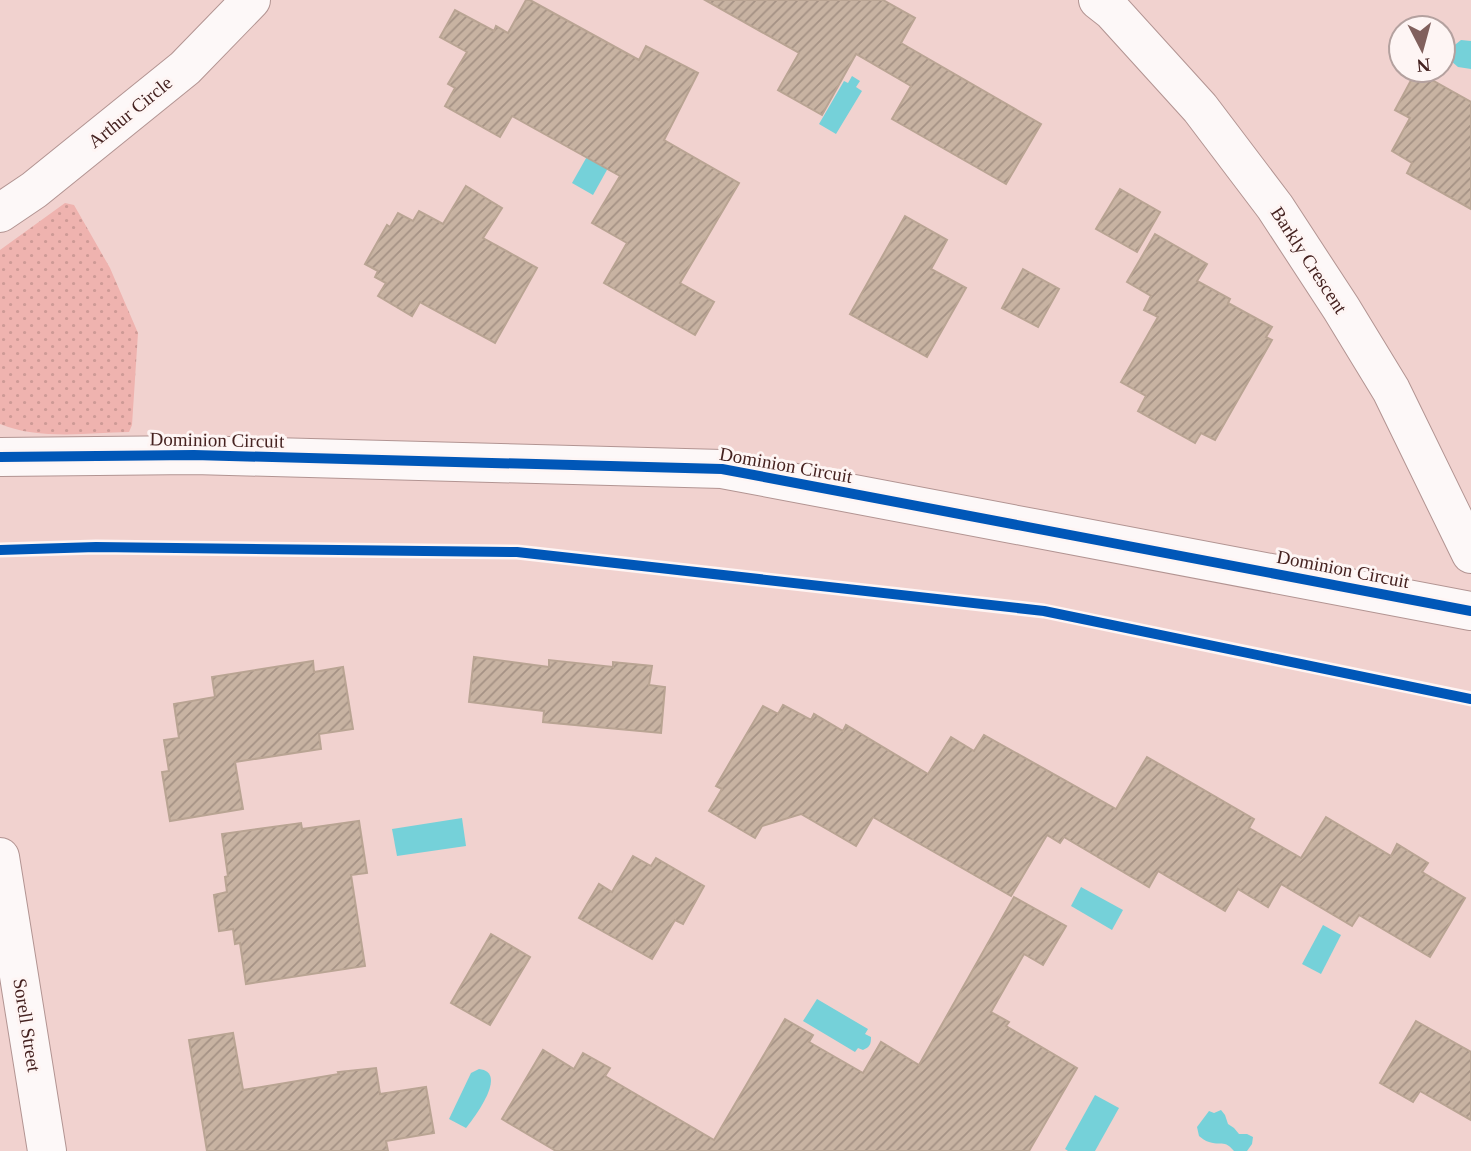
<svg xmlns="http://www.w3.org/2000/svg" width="1471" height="1151" font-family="Georgia,serif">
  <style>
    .grass { fill: url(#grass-dots) }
    .water { fill: #75d1d9 }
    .building { fill: url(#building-hatch); stroke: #b9a493; stroke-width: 2 }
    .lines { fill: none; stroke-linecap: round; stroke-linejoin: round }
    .minor-casing { stroke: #b29492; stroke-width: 40 }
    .minor { stroke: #fdf8f8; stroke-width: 38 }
    .cycleway-casing { stroke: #fef5f4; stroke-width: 15 }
    .cycleway { stroke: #0057b8; stroke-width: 10 }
    .labels { text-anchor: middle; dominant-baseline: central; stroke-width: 6; stroke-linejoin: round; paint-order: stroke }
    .street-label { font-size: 19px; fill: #452220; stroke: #fef5f4 }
  </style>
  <defs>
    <pattern id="grass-dots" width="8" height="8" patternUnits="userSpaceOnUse" patternTransform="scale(1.75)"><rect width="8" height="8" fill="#efb3af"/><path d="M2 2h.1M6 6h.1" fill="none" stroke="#ce9a96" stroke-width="1.8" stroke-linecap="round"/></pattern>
    <pattern id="building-hatch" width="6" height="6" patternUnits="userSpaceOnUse" patternTransform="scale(1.75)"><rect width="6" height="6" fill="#c8b3a2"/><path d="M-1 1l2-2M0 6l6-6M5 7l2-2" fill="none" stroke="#a49184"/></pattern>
  </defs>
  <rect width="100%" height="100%" fill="#f1d2cf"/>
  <!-- grass -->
  <path class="grass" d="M65,203L74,205L110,268L138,333L132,425L129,432C88,433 38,440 0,424V250Z"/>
  <!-- water -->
  <g class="water">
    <polygon points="1461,40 1471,41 1471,69 1458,67 1451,61 1451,48"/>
    <polygon points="852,76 860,81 856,87 862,91 836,134 819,124 844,81 848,83"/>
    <polygon points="611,114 632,125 593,195 572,183"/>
    <polygon points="462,818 466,846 397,856 392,829"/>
    <polygon points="1081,887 1123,910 1112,930 1071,906"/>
    <polygon points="1323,925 1341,935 1321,974 1302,964"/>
    <path d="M817,999L868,1029L865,1034L871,1037C871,1044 870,1047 863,1050L858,1048L855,1052L803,1021Z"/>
    <path d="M479,1069C509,1072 474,1118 466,1128L449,1119L471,1073Z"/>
    <polygon points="1095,1095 1119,1108 1095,1151 1068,1151 1065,1149"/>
    <path d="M1221,1110L1225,1115L1228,1124L1234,1128L1239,1134H1247L1253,1137L1252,1144L1247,1151H1234C1224,1139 1221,1146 1209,1142C1205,1141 1202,1138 1199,1136L1197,1127L1209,1111L1214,1113Z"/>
  </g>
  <!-- building -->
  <g class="building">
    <polygon points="526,0 530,0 639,60 646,46 698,73 664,140 739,183 680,283 714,302 695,335 604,283 627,243 592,223 620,176 512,116 500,137 445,106 455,88 448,84 467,52 440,37 455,10 494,31 496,26 508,33"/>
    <polygon points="705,0 883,0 915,18 901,43 1041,124 1006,184 892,119 911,86 856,54 822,115 778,90 799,53"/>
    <polygon points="1416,71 1471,102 1471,209 1407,173 1412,163 1392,151 1410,118 1395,110"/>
    <polygon points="466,186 502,208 483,238 537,268 495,343 420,302 412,316 378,296 386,283 375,277 378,271 365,264 387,225 390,227 398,213 413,221 419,211 443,224"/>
    <polygon points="1120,189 1160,212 1137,252 1096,229"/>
    <polygon points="905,216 947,240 931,269 966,288 927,357 850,314"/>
    <polygon points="1155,234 1207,264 1197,281 1230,299 1228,303 1272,327 1266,337 1272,340 1215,440 1201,433 1195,443 1138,411 1146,396 1121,382 1158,317 1144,310 1151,296 1127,282"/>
    <polygon points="1023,269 1059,289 1038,327 1002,308"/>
    <polygon points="474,657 549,667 549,660 613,667 613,662 652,666 649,685 665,687 661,733 543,722 544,711 469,702"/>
    <polygon points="313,661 314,672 343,667 353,729 319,734 321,749 235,762 243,809 170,821 162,772 169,771 164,740 179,738 174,704 215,697 212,677"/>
    <polygon points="783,705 811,720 814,714 843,731 846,725 928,774 951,737 974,751 984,735 1116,809 1147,757 1254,819 1249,828 1301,858 1326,817 1391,856 1397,844 1428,863 1422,872 1465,898 1430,957 1359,915 1352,926 1281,884 1268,907 1238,889 1225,911 1158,871 1149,887 1064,837 1060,843 1047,835 1011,896 873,817 856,846 801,814 762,826 755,838 709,811 722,789 716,786 763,706 778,714"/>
    <polygon points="359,821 367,873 351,875 365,966 246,984 240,943 235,944 233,929 219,931 214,895 227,892 225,877 228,876 222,834 301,823 302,829"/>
    <polygon points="633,856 651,866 656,858 704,886 683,924 675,920 652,959 579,918 599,884 612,892"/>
    <polygon points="1014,897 1066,926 1043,965 1024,954 991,1012 1009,1022 1006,1026 1077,1068 1029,1151 556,1151 502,1119 543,1050 574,1069 583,1053 610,1068 605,1076 714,1140 785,1019 813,1035 809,1042 863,1073 881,1042 919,1065"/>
    <polygon points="491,934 530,957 490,1025 451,1003"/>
    <polygon points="1416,1021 1471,1052 1471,1120 1420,1091 1413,1102 1380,1083"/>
    <polygon points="233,1033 243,1090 339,1074 338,1072 376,1068 380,1094 426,1087 434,1133 386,1141 388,1151 207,1151 189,1040"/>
  </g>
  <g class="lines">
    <!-- minor casing -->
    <g class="minor-casing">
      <g id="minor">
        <polyline points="1098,0 1112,11 1200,108 1275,207 1341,308 1391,390 1471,554"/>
        <polyline points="0,213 34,190 185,68 251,0"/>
        <polyline points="0,457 194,455 722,469 1471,611"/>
        <polyline points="0,857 47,1151"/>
      </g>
    </g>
    <!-- minor -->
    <use href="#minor" class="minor"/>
    <!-- cycleway casing -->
    <g class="cycleway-casing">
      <g id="cycleway">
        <polyline points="0,457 194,455 722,469 1471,611"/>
        <polyline points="0,550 96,547 517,552 1044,611 1471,699"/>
      </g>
    </g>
    <!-- cycleway -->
    <use href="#cycleway" class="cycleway"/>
  </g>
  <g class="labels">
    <!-- street labels -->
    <g class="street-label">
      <text transform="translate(130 112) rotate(-39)">Arthur Circle</text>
      <text transform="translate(1309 260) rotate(57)">Barkly Crescent</text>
      <text transform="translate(217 440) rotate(1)">Dominion Circuit</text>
      <text transform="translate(786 465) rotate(10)">Dominion Circuit</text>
      <text transform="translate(1343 569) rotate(11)">Dominion Circuit</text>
      <text transform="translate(27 1025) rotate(81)">Sorell Street</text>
    </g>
  </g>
  <!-- north arrow -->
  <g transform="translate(1422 49) rotate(174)"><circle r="33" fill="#fef5f4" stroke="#b4a19f" stroke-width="2"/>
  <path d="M0-5L12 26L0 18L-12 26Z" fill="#81605d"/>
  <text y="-10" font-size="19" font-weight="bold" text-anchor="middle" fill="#452220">N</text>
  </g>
</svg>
